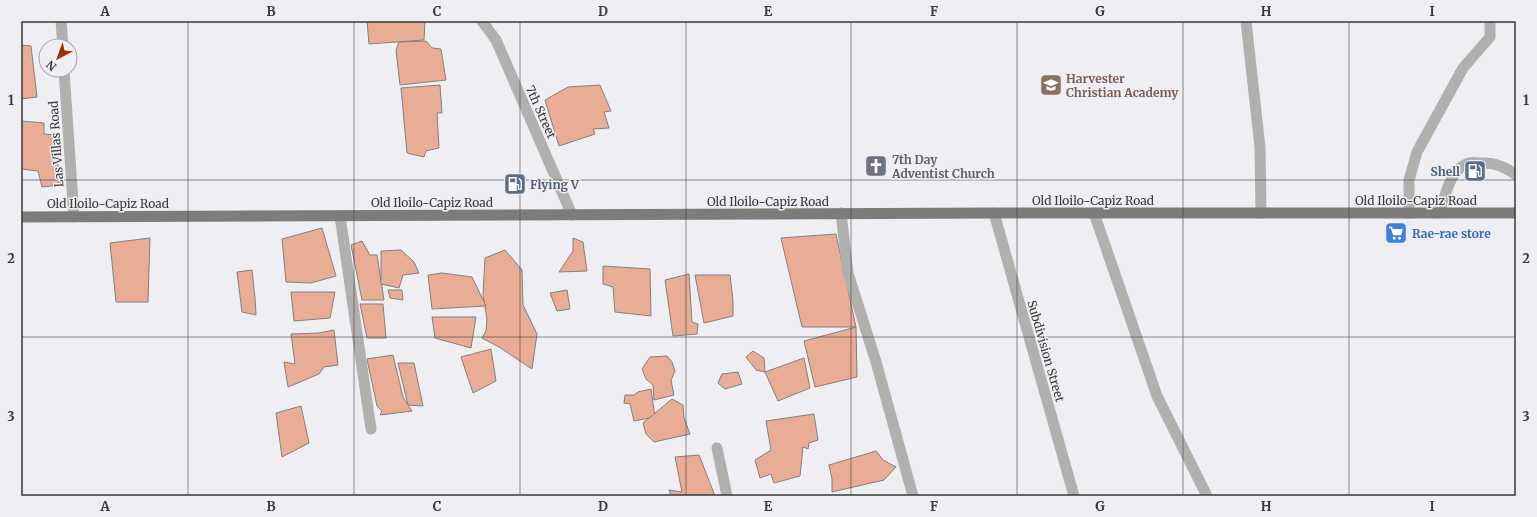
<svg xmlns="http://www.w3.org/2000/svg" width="1537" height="517" font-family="Merriweather,serif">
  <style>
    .building { fill: #e9ac94; stroke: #84807e }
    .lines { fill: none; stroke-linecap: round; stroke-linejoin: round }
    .service { stroke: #b1b0af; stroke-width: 11 }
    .minor { stroke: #b1b0af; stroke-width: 11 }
    .primary { stroke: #7e7c79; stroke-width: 11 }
    .grid { fill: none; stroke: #39393a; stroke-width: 1; stroke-opacity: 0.55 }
    .labels { text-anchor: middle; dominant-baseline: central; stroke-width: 3; stroke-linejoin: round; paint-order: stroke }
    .education-label { font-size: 12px; font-weight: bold; fill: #785e54; stroke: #efeef2; text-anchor: start }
    .street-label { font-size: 12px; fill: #39393a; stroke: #efeef2 }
    .worship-label { font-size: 12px; font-weight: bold; fill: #5b616d; stroke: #efeef2; text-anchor: start }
    .service-label { font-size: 12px; font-weight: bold; fill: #4e5e75; stroke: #efeef2; text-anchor: end }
    .shop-label { font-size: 12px; font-weight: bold; fill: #366cbe; stroke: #efeef2; text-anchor: start }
    .neatline { fill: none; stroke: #39393a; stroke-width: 1.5 }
    .grid-label { font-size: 13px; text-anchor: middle; font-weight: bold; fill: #39393a }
  </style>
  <rect width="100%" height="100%" fill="#efeef2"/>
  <!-- building -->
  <g class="building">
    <polygon points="367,21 425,21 424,40 369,44"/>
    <polygon points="426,41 432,48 441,49 446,80 400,85 396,50 399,42"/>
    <polygon points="21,45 31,46 37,97 21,99"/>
    <polygon points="440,85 442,113 437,113 439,148 426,151 424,157 407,153 401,88"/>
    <polygon points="600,85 611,111 604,112 609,128 593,129 595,134 559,146 545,100 568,87"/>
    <polygon points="21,121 44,123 44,134 55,135 60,185 42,187 38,171 21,169"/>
    <polygon points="322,228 336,276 311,283 286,282 282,239"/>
    <polygon points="836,234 856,327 802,327 781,238"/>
    <polygon points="150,238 148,302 116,302 110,243"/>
    <polygon points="573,238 583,242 587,271 559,272 573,251"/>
    <polygon points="362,241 370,255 377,255 384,300 362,300 351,245"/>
    <polygon points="401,250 414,262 419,273 403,275 399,288 381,284 381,251"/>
    <polygon points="505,250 522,270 523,305 537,334 532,369 499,347 482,338 486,331 487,319 483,295 485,258"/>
    <polygon points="603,266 650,269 651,316 615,312 613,287 603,284"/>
    <polygon points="252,270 255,298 256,315 242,312 237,272"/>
    <polygon points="442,273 472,277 486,306 432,309 428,275"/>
    <polygon points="689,274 692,322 698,324 697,334 673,336 665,280"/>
    <polygon points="695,275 730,275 733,300 733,316 704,323"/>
    <polygon points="388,290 402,290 403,300 390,298"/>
    <polygon points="567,290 570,309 557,311 550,293"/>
    <polygon points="291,292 335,292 330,318 294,321"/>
    <polygon points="360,304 383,304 386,338 367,338"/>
    <polygon points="432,317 476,317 471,348 435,338"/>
    <polygon points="856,327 857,377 815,387 804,341"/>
    <polygon points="334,330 338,365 324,367 319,374 288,387 284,362 295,364 291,334 319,333"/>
    <polygon points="491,349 496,381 473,393 461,357"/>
    <polygon points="753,351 764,358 765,372 756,370 746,357"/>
    <polygon points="393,355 403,397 412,411 380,415 382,411 377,406 367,359"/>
    <polygon points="667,356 672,362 675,371 671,380 674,395 654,400 653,385 646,379 642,369 650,357"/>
    <polygon points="804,358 810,388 778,401 765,372"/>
    <polygon points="398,363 414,363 423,406 408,405"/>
    <polygon points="738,372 742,384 725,389 718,383 722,374"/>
    <polygon points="651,389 655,417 634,421 630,404 624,403 625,395 634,395 638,392"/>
    <polygon points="672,399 683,405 684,418 690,434 654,442 646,434 643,423"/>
    <polygon points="301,406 309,443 282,457 276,413"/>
    <polygon points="814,414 818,440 809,443 808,449 803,447 800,476 774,483 771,474 760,478 755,460 771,450 766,421"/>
    <polygon points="876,451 883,460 896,467 884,480 832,492 832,479 829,465"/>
    <polygon points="699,455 715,496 671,496 669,490 682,492 675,457"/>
  </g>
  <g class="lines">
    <!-- service -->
    <path class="service" d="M1439,213C1445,198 1450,168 1469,163C1473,162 1478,163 1481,163C1495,162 1506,167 1516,175"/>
    <!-- minor -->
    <g class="minor">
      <polyline points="61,21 63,46"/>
      <polyline points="482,21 496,40 572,215"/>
      <polyline points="1246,21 1260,147 1261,213"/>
      <polyline points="64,70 74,217"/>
      <polyline points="841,213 848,273 876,362 913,496"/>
      <polyline points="994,213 1074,496"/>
      <polyline points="1094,213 1157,396 1207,496"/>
      <polyline points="1409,213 1409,180 1417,152 1463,68 1490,37 1490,21"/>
      <polyline points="340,216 371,429"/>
      <polyline points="717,448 727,496"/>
    </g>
    <!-- primary -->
    <polyline class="primary" points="21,217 994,213 1516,213"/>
  </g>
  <!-- grid -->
  <path class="grid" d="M188,21V496M354,21V496M520,21V496M686,21V496M851,21V496M1017,21V496M1183,21V496M1349,21V496M21,180H1516M21,337H1516"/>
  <!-- icons -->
  <defs>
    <g id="school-square" transform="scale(1.15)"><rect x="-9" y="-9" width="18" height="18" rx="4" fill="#8d6e63" stroke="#efeef2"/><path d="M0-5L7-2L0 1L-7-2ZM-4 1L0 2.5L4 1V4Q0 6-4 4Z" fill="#fff"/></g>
    <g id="church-square" transform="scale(1.15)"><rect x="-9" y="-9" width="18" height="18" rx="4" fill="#6b7280" stroke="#efeef2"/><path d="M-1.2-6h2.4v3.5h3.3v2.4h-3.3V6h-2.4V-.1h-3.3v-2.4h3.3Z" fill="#fff"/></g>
    <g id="fuel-square" transform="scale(1.15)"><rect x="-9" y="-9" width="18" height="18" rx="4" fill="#5c6f8a" stroke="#efeef2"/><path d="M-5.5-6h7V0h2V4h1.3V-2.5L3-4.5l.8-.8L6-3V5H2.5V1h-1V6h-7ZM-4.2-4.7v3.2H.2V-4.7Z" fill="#fff"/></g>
    <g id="supermarket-square" transform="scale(1.15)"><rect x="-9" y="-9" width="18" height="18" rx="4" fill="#3f7fe0" stroke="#efeef2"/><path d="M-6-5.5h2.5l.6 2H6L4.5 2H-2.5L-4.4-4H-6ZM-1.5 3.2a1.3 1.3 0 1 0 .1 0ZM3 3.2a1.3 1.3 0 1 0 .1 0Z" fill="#fff"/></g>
  </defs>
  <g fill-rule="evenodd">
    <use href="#school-square" x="1051" y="85"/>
    <use href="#church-square" x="876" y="166"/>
    <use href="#fuel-square" x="1475" y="171"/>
    <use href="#fuel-square" x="515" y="184"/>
    <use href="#supermarket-square" x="1396" y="233"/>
  </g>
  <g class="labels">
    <!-- education labels -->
    <g class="education-label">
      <text x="1066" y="78">Harvester<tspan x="1066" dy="14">Christian Academy</tspan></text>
    </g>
    <!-- street labels -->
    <g class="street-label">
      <text transform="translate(541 112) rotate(66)">7th Street</text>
      <text transform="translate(56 144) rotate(-94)">Las Villas Road</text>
      <text x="1093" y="200">Old Iloilo-Capiz Road</text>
      <text x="1416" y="200">Old Iloilo-Capiz Road</text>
      <text x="768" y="201">Old Iloilo-Capiz Road</text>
      <text x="432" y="202">Old Iloilo-Capiz Road</text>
      <text x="108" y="203">Old Iloilo-Capiz Road</text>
      <text transform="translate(1046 351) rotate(74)">Subdivision Street</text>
    </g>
    <!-- worship labels -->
    <g class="worship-label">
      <text x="892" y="159">7th Day<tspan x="892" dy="14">Adventist Church</tspan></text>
    </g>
    <!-- service labels -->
    <g class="service-label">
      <text x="1460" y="171">Shell</text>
      <text x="530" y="184" text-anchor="start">Flying V</text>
    </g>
    <!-- shop labels -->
    <g class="shop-label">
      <text x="1412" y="233">Rae-rae store</text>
    </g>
  </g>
  <!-- border -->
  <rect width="1537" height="517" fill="none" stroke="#efeef2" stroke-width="44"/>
  <!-- north arrow -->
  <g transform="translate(58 58) rotate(221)"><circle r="19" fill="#efeef2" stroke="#a6a6a8"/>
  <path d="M0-3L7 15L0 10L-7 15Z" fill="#983304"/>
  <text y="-6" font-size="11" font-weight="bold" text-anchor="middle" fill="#39393a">N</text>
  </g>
  <rect x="22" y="22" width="1493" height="473" class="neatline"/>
  <g class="grid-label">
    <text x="105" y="16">A</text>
    <text x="271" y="16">B</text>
    <text x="437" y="16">C</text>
    <text x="603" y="16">D</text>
    <text x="768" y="16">E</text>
    <text x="934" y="16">F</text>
    <text x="1100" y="16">G</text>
    <text x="1266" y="16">H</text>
    <text x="1432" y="16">I</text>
    <text x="11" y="105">1</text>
    <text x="1526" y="105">1</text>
    <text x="11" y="263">2</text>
    <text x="1526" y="263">2</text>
    <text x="11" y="421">3</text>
    <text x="1526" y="421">3</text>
    <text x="105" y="511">A</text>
    <text x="271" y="511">B</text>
    <text x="437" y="511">C</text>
    <text x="603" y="511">D</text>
    <text x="768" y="511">E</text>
    <text x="934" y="511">F</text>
    <text x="1100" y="511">G</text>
    <text x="1266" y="511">H</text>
    <text x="1432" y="511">I</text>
  </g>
</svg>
